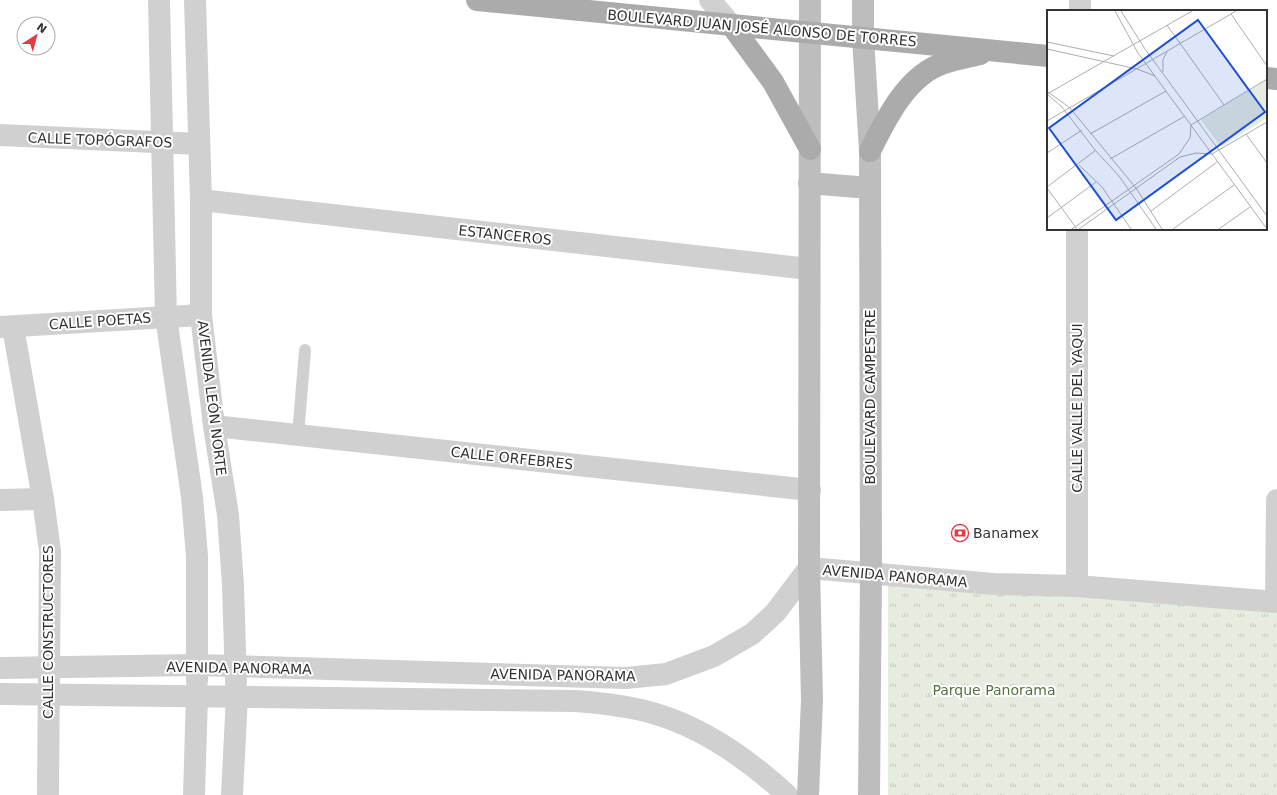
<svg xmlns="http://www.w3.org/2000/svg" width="1277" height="795" font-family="'DejaVu Sans',sans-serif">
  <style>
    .park { fill: url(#park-tufts) }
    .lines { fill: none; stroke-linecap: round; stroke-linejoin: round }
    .service { stroke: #d0d0d0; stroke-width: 12 }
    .minor { stroke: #d0d0d0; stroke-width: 22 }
    .tertiary { stroke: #d0d0d0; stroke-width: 22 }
    .secondary { stroke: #bdbdbd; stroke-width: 22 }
    .primary { stroke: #ababab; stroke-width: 22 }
    .labels { text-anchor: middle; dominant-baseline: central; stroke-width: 4; stroke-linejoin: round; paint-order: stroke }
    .street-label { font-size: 14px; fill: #333; stroke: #fff }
    .poi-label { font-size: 14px; fill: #333; stroke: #fff; text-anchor: start }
    .park-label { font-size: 14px; fill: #56703f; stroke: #fff }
    .inset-road { fill: none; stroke: #adadad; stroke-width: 1 }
    .view { fill: #1d4ed8; fill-opacity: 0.15; stroke: #1d4ed8; stroke-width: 2 }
    .inset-edge { fill: none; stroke: #333; stroke-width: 2 }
  </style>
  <defs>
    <pattern id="park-tufts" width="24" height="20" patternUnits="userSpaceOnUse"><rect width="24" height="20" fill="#e6ecdf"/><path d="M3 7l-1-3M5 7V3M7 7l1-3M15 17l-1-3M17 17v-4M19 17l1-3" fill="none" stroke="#c6cbc0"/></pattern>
  </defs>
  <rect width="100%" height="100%" fill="#fff"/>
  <!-- park -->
  <polygon class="park" points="888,578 1277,605 1277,795 888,795"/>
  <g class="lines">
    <!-- service -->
    <polyline class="service" points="298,435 305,350"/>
    <!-- minor -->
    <g class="minor">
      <polyline points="1080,11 1080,0"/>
      <polyline points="0,135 199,144"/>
      <polyline points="201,200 809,269"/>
      <polyline points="0,327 201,315"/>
      <polyline points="13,327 43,499 50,551 48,795"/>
      <polyline points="214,426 810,490"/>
      <polyline points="0,500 43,499"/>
      <polyline points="1077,586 1077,229"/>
      <polyline points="1276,601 1277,500"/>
      <polyline points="194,795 197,696"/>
      <polyline points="232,795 237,696"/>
    </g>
    <!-- tertiary -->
    <g class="tertiary">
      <polyline points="159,0 166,317 192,497 197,556 197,681"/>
      <polyline points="195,0 201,200 201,315 214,426 228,515 233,585 236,683"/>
      <polyline points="710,0 732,26"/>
      <polyline points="0,668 197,665 626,678 666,674 714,656 752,634 775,613 809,568 994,584 1077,586 1277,602"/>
      <path d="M0,694L575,701C603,703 630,706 656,714C706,729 749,760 787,795"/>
    </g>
    <!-- secondary -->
    <g class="secondary">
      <polyline points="863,0 863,38 870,151 871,574 869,795"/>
      <polyline points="809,183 869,188"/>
      <polyline points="808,795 812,700 809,568 810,0"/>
    </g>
    <!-- primary -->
    <g class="primary">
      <polyline points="477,0 1048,56"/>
      <polyline points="732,26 773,82 810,149"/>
      <polyline points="1266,78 1277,79"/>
      <path d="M870,151C886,119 907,75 944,63C956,59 968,57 980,54"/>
    </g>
  </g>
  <!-- icons -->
  <defs>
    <g id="bank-ring" transform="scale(0.9)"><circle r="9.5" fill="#fff" stroke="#e63946" stroke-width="1.5"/><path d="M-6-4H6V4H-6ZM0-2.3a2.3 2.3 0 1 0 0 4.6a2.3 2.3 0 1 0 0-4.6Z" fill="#e63946"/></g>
  </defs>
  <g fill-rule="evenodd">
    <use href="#bank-ring" x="960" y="533"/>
  </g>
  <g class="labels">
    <!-- street labels -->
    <g class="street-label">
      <text transform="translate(762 28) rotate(5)">BOULEVARD JUAN JOSÉ ALONSO DE TORRES</text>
      <text transform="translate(100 140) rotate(2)">CALLE TOPÓGRAFOS</text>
      <text transform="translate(505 235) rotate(6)">ESTANCEROS</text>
      <text transform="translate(100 321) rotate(-4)">CALLE POETAS</text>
      <text transform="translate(870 397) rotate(-90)">BOULEVARD CAMPESTRE</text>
      <text transform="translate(212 398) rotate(83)">AVENIDA LEÓN NORTE</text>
      <text transform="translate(1077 408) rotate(-90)">CALLE VALLE DEL YAQUI</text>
      <text transform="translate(512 458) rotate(6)">CALLE ORFEBRES</text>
      <text transform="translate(895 576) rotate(5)">AVENIDA PANORAMA</text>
      <text transform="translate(48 632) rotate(-90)">CALLE CONSTRUCTORES</text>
      <text transform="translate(239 668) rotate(1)">AVENIDA PANORAMA</text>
      <text transform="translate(563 675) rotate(1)">AVENIDA PANORAMA</text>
    </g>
    <!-- poi labels -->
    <g class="poi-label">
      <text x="973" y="533">Banamex</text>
    </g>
    <!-- park labels -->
    <g class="park-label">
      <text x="994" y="690">Parque Panorama</text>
    </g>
  </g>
  <!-- overview -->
  <g transform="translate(1047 10)">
    <rect width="220" height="220" fill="#fff"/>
    <path d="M220,69V108L174,137L154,110Z" fill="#e6ecdf"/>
    <path class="inset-road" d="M68,1L91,43L220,219M74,1L98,39L220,206M184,4L220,56M120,15L177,95M158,19L201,80M0,32L67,46M0,39L90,59M90,59L108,66M116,62V49L120,42M1,82L23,98L89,178L115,219M0,84L15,97L48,140L72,166L109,219M0,84L145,1M0,111L189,1M43,124L119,81M199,124L220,153M0,143L35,120M63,149L138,106M32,155L55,177L84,219M0,177L49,140M0,178L30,219M104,201L170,152M0,208L49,172M25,219L132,144L143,128L144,115L220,69M32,219L133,147L149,143L165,144L220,112M126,219L187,175M172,219L203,197"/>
    <path class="view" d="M151,10L218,102L69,210L2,118Z"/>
    <rect width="220" height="220" class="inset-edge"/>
  </g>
  <!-- north arrow -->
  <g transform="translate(36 36) rotate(36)"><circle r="19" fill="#ffffff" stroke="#adadad"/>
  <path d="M0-3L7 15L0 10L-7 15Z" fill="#e63946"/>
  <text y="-6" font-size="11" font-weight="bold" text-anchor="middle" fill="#333333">N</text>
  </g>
</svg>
